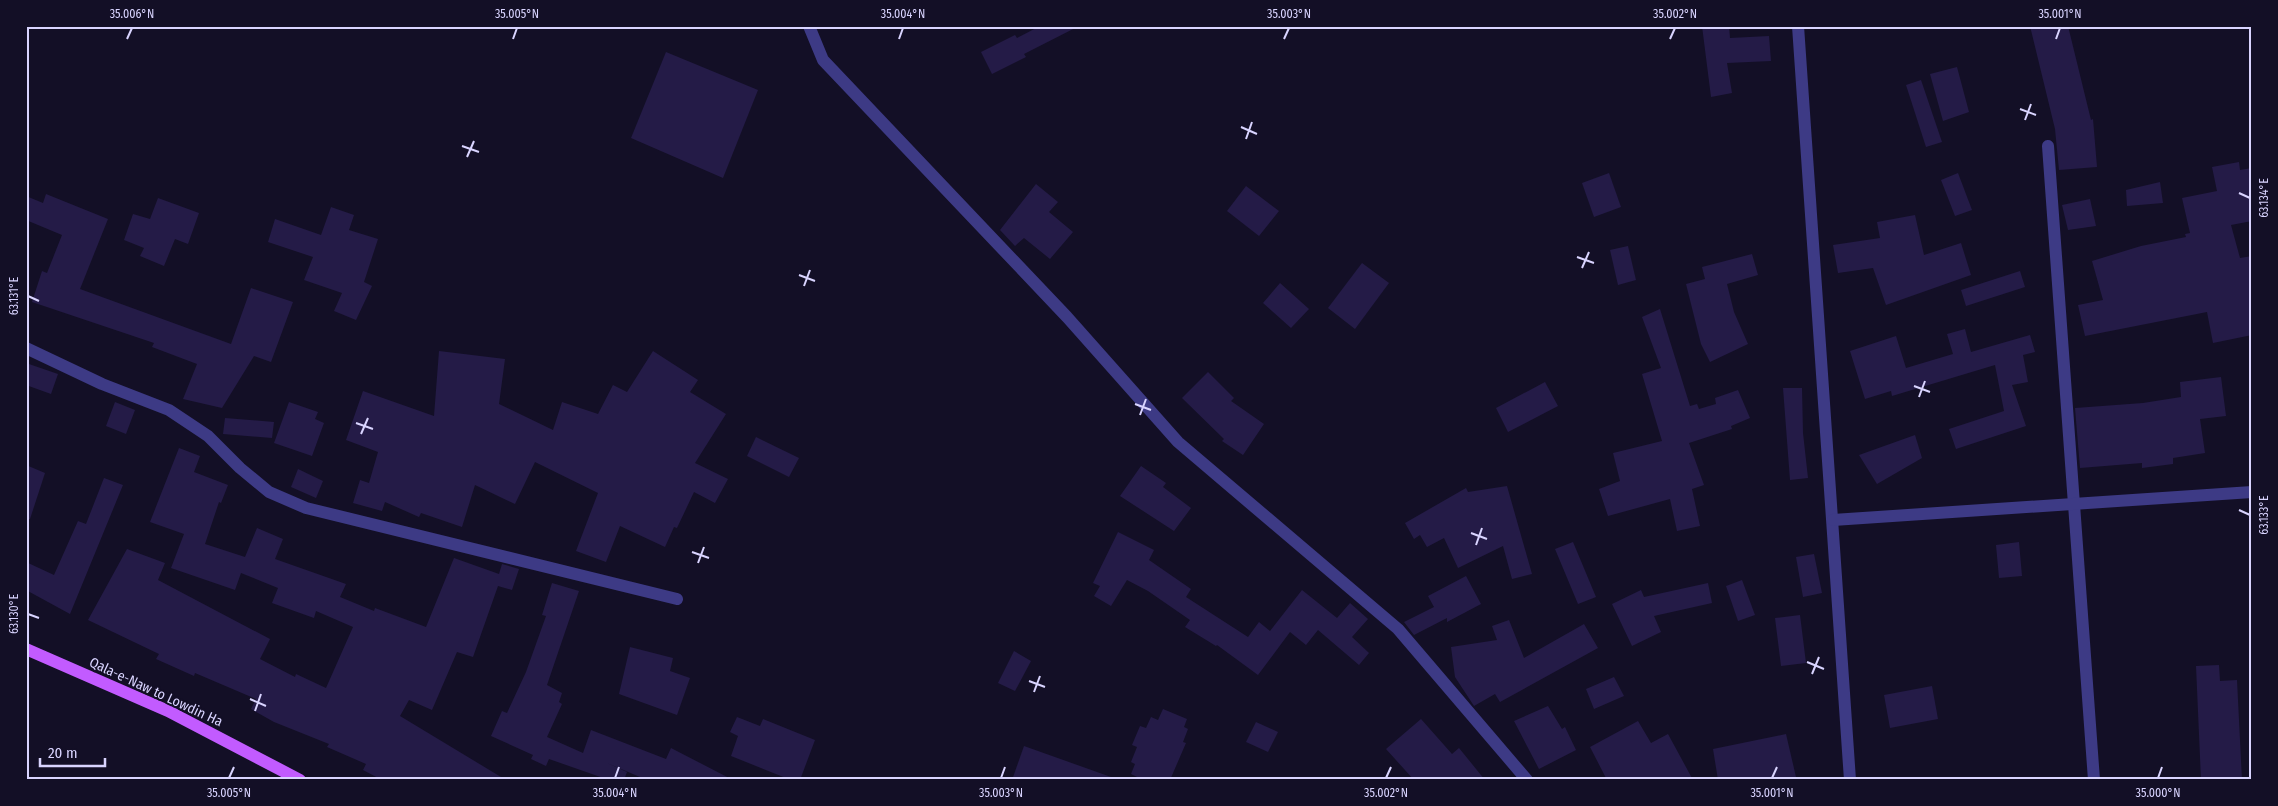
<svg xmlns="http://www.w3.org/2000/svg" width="2278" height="806" font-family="'Fira Sans Condensed',sans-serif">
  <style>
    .building { fill: #241b47 }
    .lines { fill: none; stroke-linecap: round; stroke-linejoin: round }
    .minor { stroke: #3d3a85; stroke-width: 12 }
    .major { stroke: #c25bff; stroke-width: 12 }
    .ticks { fill: none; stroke: #d9d4ff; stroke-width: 2 }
    .labels { text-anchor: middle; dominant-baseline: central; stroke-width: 4; stroke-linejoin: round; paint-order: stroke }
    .street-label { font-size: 14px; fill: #d9d4ff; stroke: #130f26 }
    .neatline { fill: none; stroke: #d9d4ff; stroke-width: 2 }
    .ticks-label { font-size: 12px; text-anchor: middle; fill: #d9d4ff }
  </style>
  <rect width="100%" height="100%" fill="#130f26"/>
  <!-- building -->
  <g class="building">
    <polygon points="1040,26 1079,26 1024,54 1026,57 992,74 981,52 1015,35 1017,38"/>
    <polygon points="1702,26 1729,26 1730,38 1769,36 1771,61 1727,63 1732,93 1711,97"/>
    <polygon points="2030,26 2068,26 2091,120 2093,119 2097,167 2059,170 2055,129"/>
    <polygon points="666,52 758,90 723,178 631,138"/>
    <polygon points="1957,67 1969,112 1943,121 1930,74"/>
    <polygon points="1921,80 1942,142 1926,147 1906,85"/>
    <polygon points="2239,162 2240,170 2252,168 2252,221 2231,225 2240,258 2252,256 2252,335 2213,343 2207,312 2085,336 2078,305 2103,300 2092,261 2141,246 2186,237 2185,234 2190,233 2182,198 2217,191 2212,167"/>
    <polygon points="1609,173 1621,207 1594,217 1582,183"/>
    <polygon points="1958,173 1972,210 1955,216 1941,180"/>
    <polygon points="2160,182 2163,203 2127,206 2126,190"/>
    <polygon points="1036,184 1058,202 1049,212 1073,232 1050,259 1024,238 1015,246 1000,230"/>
    <polygon points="1246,186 1279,211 1259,236 1227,211"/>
    <polygon points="46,194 108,219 80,289 231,344 251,288 293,302 271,362 254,356 222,408 183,399 197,364 152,347 154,343 32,302 42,271 47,273 62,235 26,220 26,196 43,203"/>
    <polygon points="158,198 199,213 188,244 175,239 164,266 140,256 144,248 124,240 133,214 150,219"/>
    <polygon points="2090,199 2096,226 2068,230 2062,205"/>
    <polygon points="331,207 354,215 349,230 378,239 364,282 372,286 356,320 334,311 342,293 304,280 313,257 268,242 275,219 321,235"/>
    <polygon points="1915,215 1924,255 1961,243 1971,275 1886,305 1873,268 1838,273 1833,245 1880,238 1877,222"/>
    <polygon points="1628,246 1636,280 1618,285 1610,250"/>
    <polygon points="1752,254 1758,275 1727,284 1734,312 1748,344 1710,362 1701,344 1686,284 1705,279 1702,267"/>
    <polygon points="1362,263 1389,283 1355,329 1328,308"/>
    <polygon points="2020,271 2025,287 1966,306 1961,290"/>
    <polygon points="1280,283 1309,309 1291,328 1263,303"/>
    <polygon points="1660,309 1690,406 1697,404 1699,409 1716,404 1715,398 1738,390 1750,418 1731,426 1732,429 1689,443 1704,485 1692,489 1700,526 1677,531 1670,499 1608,516 1599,489 1620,481 1613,453 1662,441 1642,374 1661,368 1642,317"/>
    <polygon points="1965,329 1971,352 2030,335 2035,352 2023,355 2028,382 2012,385 2026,426 1956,449 1949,429 2004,411 1995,365 1892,396 1891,391 1865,399 1850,351 1896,336 1906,368 1953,354 1947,334"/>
    <polygon points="439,351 505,359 499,404 553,430 562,402 598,414 613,385 627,392 653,351 698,380 690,392 726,414 695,463 728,479 715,503 694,492 677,528 674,527 665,547 620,526 606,562 576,551 598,493 535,462 515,504 475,485 462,527 421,513 419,517 385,502 382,511 353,503 360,480 369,483 378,452 346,440 363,391 434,416"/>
    <polygon points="26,363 58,374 51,394 26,385"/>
    <polygon points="1208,372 1234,398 1231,401 1264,424 1243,455 1222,441 1224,439 1182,398"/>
    <polygon points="2221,377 2226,416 2200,419 2205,453 2173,458 2173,464 2142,468 2142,463 2080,468 2075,408 2143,403 2181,397 2180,382"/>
    <polygon points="1545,382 1558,406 1508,432 1496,408"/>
    <polygon points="1783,388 1802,388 1803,433 1808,478 1790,480"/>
    <polygon points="115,402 135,410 126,434 106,426"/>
    <polygon points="289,402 318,412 315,419 324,423 312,456 274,443"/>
    <polygon points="225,418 274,422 272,438 223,434"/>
    <polygon points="1915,435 1922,458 1877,484 1859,455"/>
    <polygon points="756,437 799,458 789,477 747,456"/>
    <polygon points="179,448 200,456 194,472 228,485 221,503 219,502 205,544 245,557 257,528 283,539 275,559 346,584 340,597 374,611 375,608 426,627 454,558 499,574 502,564 519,569 512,590 498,586 473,657 457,652 432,710 409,700 400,716 506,780 382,780 363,770 366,764 327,747 329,744 274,722 251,709 256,699 195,673 194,676 156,659 159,654 88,620 127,549 165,563 158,580 270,639 260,659 295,677 296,674 326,688 353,627 316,611 314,618 272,603 278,588 241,573 235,590 171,568 184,534 150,522"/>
    <polygon points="26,465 45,473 30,519 26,519"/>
    <polygon points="1141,466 1166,483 1163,487 1191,508 1174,531 1120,496"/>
    <polygon points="298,469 323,481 316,498 291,487"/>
    <polygon points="104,478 123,485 70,614 26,590 26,562 54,575 78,521 86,524"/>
    <polygon points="1507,486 1532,574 1512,579 1503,546 1458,568 1444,538 1427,547 1420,535 1414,539 1405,523 1466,488 1468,492"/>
    <polygon points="1118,532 1154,550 1149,560 1191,589 1186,597 1248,637 1259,622 1270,631 1302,590 1337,618 1350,603 1368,619 1352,637 1369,653 1359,665 1318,630 1306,645 1290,632 1258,675 1217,645 1216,646 1185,627 1190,620 1148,591 1127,580 1111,606 1094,596 1100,586 1093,583"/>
    <polygon points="1573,542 1596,597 1578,604 1555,549"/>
    <polygon points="2019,542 2022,576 1999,578 1996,545"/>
    <polygon points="1814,554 1822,593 1803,597 1796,557"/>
    <polygon points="1466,576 1481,604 1447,622 1447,618 1414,635 1404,622 1434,607 1428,596"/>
    <polygon points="1742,580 1755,615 1738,621 1726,586"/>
    <polygon points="552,583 579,591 547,685 562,693 559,702 562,704 547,737 583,753 591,730 666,759 671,748 733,780 647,780 607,763 627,772 624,780 609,780 549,759 546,766 531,759 533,755 491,736 502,711 507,713 526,672 546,616 542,615"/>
    <polygon points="1708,583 1712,603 1654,616 1661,632 1632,646 1612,604 1641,590 1644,597"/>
    <polygon points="1800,615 1806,663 1781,666 1775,618"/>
    <polygon points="1509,620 1524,658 1584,624 1598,648 1500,702 1495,694 1474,706 1455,677 1451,647 1497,640 1492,626"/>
    <polygon points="630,647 673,658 670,671 690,678 677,715 619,694"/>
    <polygon points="1014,651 1031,661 1015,691 998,683"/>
    <polygon points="2219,665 2220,681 2237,680 2242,780 2201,780 2196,666"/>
    <polygon points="1614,677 1624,696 1594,709 1586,689"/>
    <polygon points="1932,686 1938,719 1890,728 1884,695"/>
    <polygon points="1548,706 1562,729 1565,727 1576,750 1539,769 1514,721"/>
    <polygon points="1163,709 1187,719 1184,727 1188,729 1183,742 1186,743 1170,780 1143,780 1131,774 1135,764 1131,762 1137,747 1132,745 1140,726 1146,728 1151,717 1158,720"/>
    <polygon points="737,717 760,726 763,719 815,740 800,780 791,780 731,756 738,736 730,732"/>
    <polygon points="1421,719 1452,754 1459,748 1485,780 1414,780 1386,749"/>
    <polygon points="1638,721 1651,743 1668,734 1693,780 1607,780 1590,747"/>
    <polygon points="1256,722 1278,732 1268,752 1246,742"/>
    <polygon points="1786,734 1796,777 1784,780 1718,780 1713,749"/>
    <polygon points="1024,746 1111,777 1111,780 1012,780"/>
  </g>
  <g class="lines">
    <!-- minor -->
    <g class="minor">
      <polyline points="809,26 823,60 1067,317 1178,442 1398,629 1527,780"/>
      <polyline points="1798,26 1850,780"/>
      <polyline points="2048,146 2094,780"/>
      <polyline points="26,348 102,384 169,410 208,436 240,468 269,492 306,508 677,599"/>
      <polyline points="1833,520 2252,492"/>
    </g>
    <!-- major -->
    <polyline class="major" points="26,649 168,711 300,780"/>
  </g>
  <!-- ticks -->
  <path class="ticks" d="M127,39L132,28M513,39L517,28M899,39L903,28M1284,39L1289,28M1670,39L1675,28M2056,39L2060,28M2020,109L2036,115M2025,120L2031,104M1241,127L1257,134M1246,139L1252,122M462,146L479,152M467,157L474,141M2239,193L2250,198M1577,257L1594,263M1582,268L1589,252M799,275L815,281M804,286L810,270M28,296L39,301M1914,386L1930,392M1919,397L1925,381M1135,404L1151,410M1140,415L1146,399M356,423L373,429M361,434L368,418M2239,510L2250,515M1471,533L1487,539M1476,545L1482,528M692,552L709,558M698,563L704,547M28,614L39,618M1807,662L1824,669M1812,674L1819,657M1029,681L1045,687M1034,692L1040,676M250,699L266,706M255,711L261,694M229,778L234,767M615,778L619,767M1001,778L1005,767M1386,778L1391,767M1772,778L1777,767M2158,778L2162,767"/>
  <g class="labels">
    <!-- street labels -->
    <g class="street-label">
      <text transform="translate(156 692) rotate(25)">Qala-e-Naw to Lowdin Ha</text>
    </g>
  </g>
  <!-- border -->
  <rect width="2278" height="806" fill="none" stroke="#130f26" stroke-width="55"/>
  <!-- scale -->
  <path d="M40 758v8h65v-8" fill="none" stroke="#d9d4ff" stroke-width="2.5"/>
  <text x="48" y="758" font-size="15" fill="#d9d4ff" stroke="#130f26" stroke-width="4" paint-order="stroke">20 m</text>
  <rect x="28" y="28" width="2222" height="750" class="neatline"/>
  <g class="ticks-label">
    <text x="132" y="18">35.006°N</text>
    <text x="517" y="18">35.005°N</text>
    <text x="903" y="18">35.004°N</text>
    <text x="1289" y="18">35.003°N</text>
    <text x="1675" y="18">35.002°N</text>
    <text x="2060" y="18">35.001°N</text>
    <text transform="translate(2264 198) rotate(-90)" y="4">63.134°E</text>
    <text transform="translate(14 296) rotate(-90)" y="4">63.131°E</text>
    <text transform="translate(2264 515) rotate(-90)" y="4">63.133°E</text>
    <text transform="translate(14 614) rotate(-90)" y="4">63.130°E</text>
    <text x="229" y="797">35.005°N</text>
    <text x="615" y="797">35.004°N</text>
    <text x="1001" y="797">35.003°N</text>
    <text x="1386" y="797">35.002°N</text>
    <text x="1772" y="797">35.001°N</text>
    <text x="2158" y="797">35.000°N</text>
  </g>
</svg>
